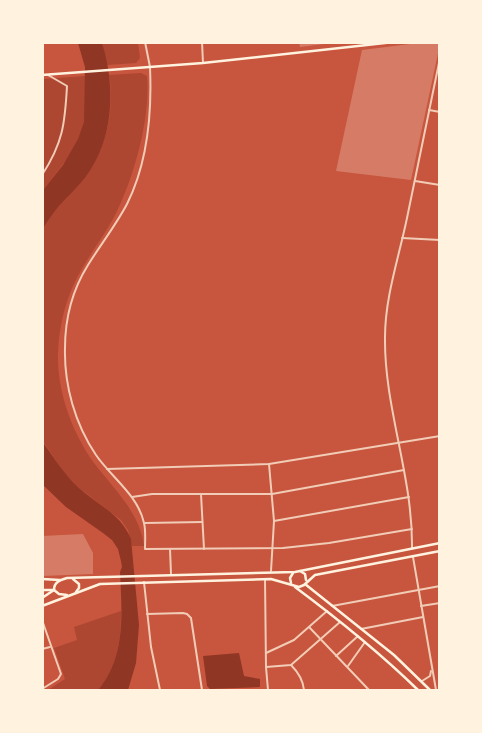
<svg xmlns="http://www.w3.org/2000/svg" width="482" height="733" font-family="Cabin,sans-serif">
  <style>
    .green { fill: #ae4732 }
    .water { fill: #8f3625 }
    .building { fill: #d67c66 }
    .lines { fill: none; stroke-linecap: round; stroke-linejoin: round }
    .minor { stroke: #f1ccb7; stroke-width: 2 }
    .tertiary { stroke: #f1ccb7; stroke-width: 2 }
    .secondary { stroke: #fff3e0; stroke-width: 2.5 }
    .primary { stroke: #fff3e0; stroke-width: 2.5 }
  </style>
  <rect width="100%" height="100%" fill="#c8553d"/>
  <!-- green -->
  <g class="green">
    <polygon points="102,43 138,43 140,58 136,63 107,65"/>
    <path d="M141,73L147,76C151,118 133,182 113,219C104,235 93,250 83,267C67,293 59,323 58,353C57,392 72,432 94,463C114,489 140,513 144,546H132L128,530L121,520L79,488L63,472L43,441L42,228C48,221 53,213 59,206C67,197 77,188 85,178C106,150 115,109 109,75Z"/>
    <path d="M85,76C85,91 87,108 84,123C78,149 58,170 43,190V79Z"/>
    <path d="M121,611C121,640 118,667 98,690H48L65,679L54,648L77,640L74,627Z"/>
  </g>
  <!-- water -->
  <g class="water">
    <path d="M78,43H102C116,87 114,140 85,178C77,188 67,197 59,206C53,213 48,221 43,228V190L63,165L78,139L84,122L85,67Z"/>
    <path d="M42,441C54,458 64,474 79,488C98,505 121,514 131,539L139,625L136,663L128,690H98C126,657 122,613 120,572L122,567L121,561L118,549L112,540L103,533L66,507L43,485Z"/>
    <polygon points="239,653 244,676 260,679 260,687 210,689 207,686 203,656"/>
  </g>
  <!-- building -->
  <g class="building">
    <polygon points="299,42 324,42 324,44 300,47"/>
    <polygon points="426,42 440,42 440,44 411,180 336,171 362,50"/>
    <polygon points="83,534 93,553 93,574 42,576 42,536"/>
  </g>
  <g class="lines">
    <!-- minor -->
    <g class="minor">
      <polyline points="202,42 203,63"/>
      <path d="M150,67C152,112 148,162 127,204C116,225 101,244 88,265C73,289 65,319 65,348C64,385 75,424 96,455C111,477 138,495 144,523C146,531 145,541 145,549L283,548L329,543L412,529"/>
      <polyline points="429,110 440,112"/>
      <path d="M42,175C63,143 65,123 67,86L48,75"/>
      <polyline points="415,181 440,185"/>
      <polyline points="402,238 440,240"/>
      <polyline points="269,464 274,521 271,571"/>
      <polyline points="107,469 269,464 440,436"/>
      <polyline points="201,494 204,549"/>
      <polyline points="132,497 152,494 272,494 404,470"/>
      <polyline points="274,521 409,497"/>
      <polyline points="145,523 202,522"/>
      <polyline points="170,549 171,574"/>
      <polyline points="413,557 436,690"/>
      <polyline points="265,579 266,667 268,690"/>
      <polyline points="144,582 151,647 160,690"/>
      <polyline points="332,606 440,586"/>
      <polyline points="421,606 440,603"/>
      <polyline points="147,614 183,613 187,614 191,618 202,690"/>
      <polyline points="42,620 61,674 58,679 42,689"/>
      <polyline points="309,627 369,690"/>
      <polyline points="361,629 423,617"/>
      <polyline points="42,649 50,647"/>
      <polyline points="266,653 294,640 327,611"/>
      <polyline points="336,656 358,636"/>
      <path d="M291,665C298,672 303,680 304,690"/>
      <polyline points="348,666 365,642"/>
      <polyline points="266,667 291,665 340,622"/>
      <polyline points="422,681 430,676 431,671"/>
    </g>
    <!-- tertiary -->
    <g class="tertiary">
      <polyline points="145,42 150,67"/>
      <path d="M412,548C413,476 384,408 385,337C385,297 399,257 407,218C418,165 429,111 440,58"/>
    </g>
    <!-- secondary -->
    <g class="secondary">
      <polyline points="42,75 203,63 394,42"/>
      <polyline points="42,579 60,580"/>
      <polyline points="305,584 394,655 430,690"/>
      <path d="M295,587C338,619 380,653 418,690"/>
      <polyline points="42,590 53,590"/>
    </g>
    <!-- primary -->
    <g class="primary">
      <polyline points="300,571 305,574 306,580"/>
      <polyline points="73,579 79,584 79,588 76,592"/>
      <polyline points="291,583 290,578 293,573"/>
      <polyline points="54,590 59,594 67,595"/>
      <path d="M42,598L54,590C54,582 60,580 67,578L295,572L440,543"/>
      <polyline points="42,606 100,584 271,579 299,587 304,585 315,575 440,551"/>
    </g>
  </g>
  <!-- border -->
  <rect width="482" height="733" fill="none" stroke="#fff3e0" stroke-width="88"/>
</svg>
